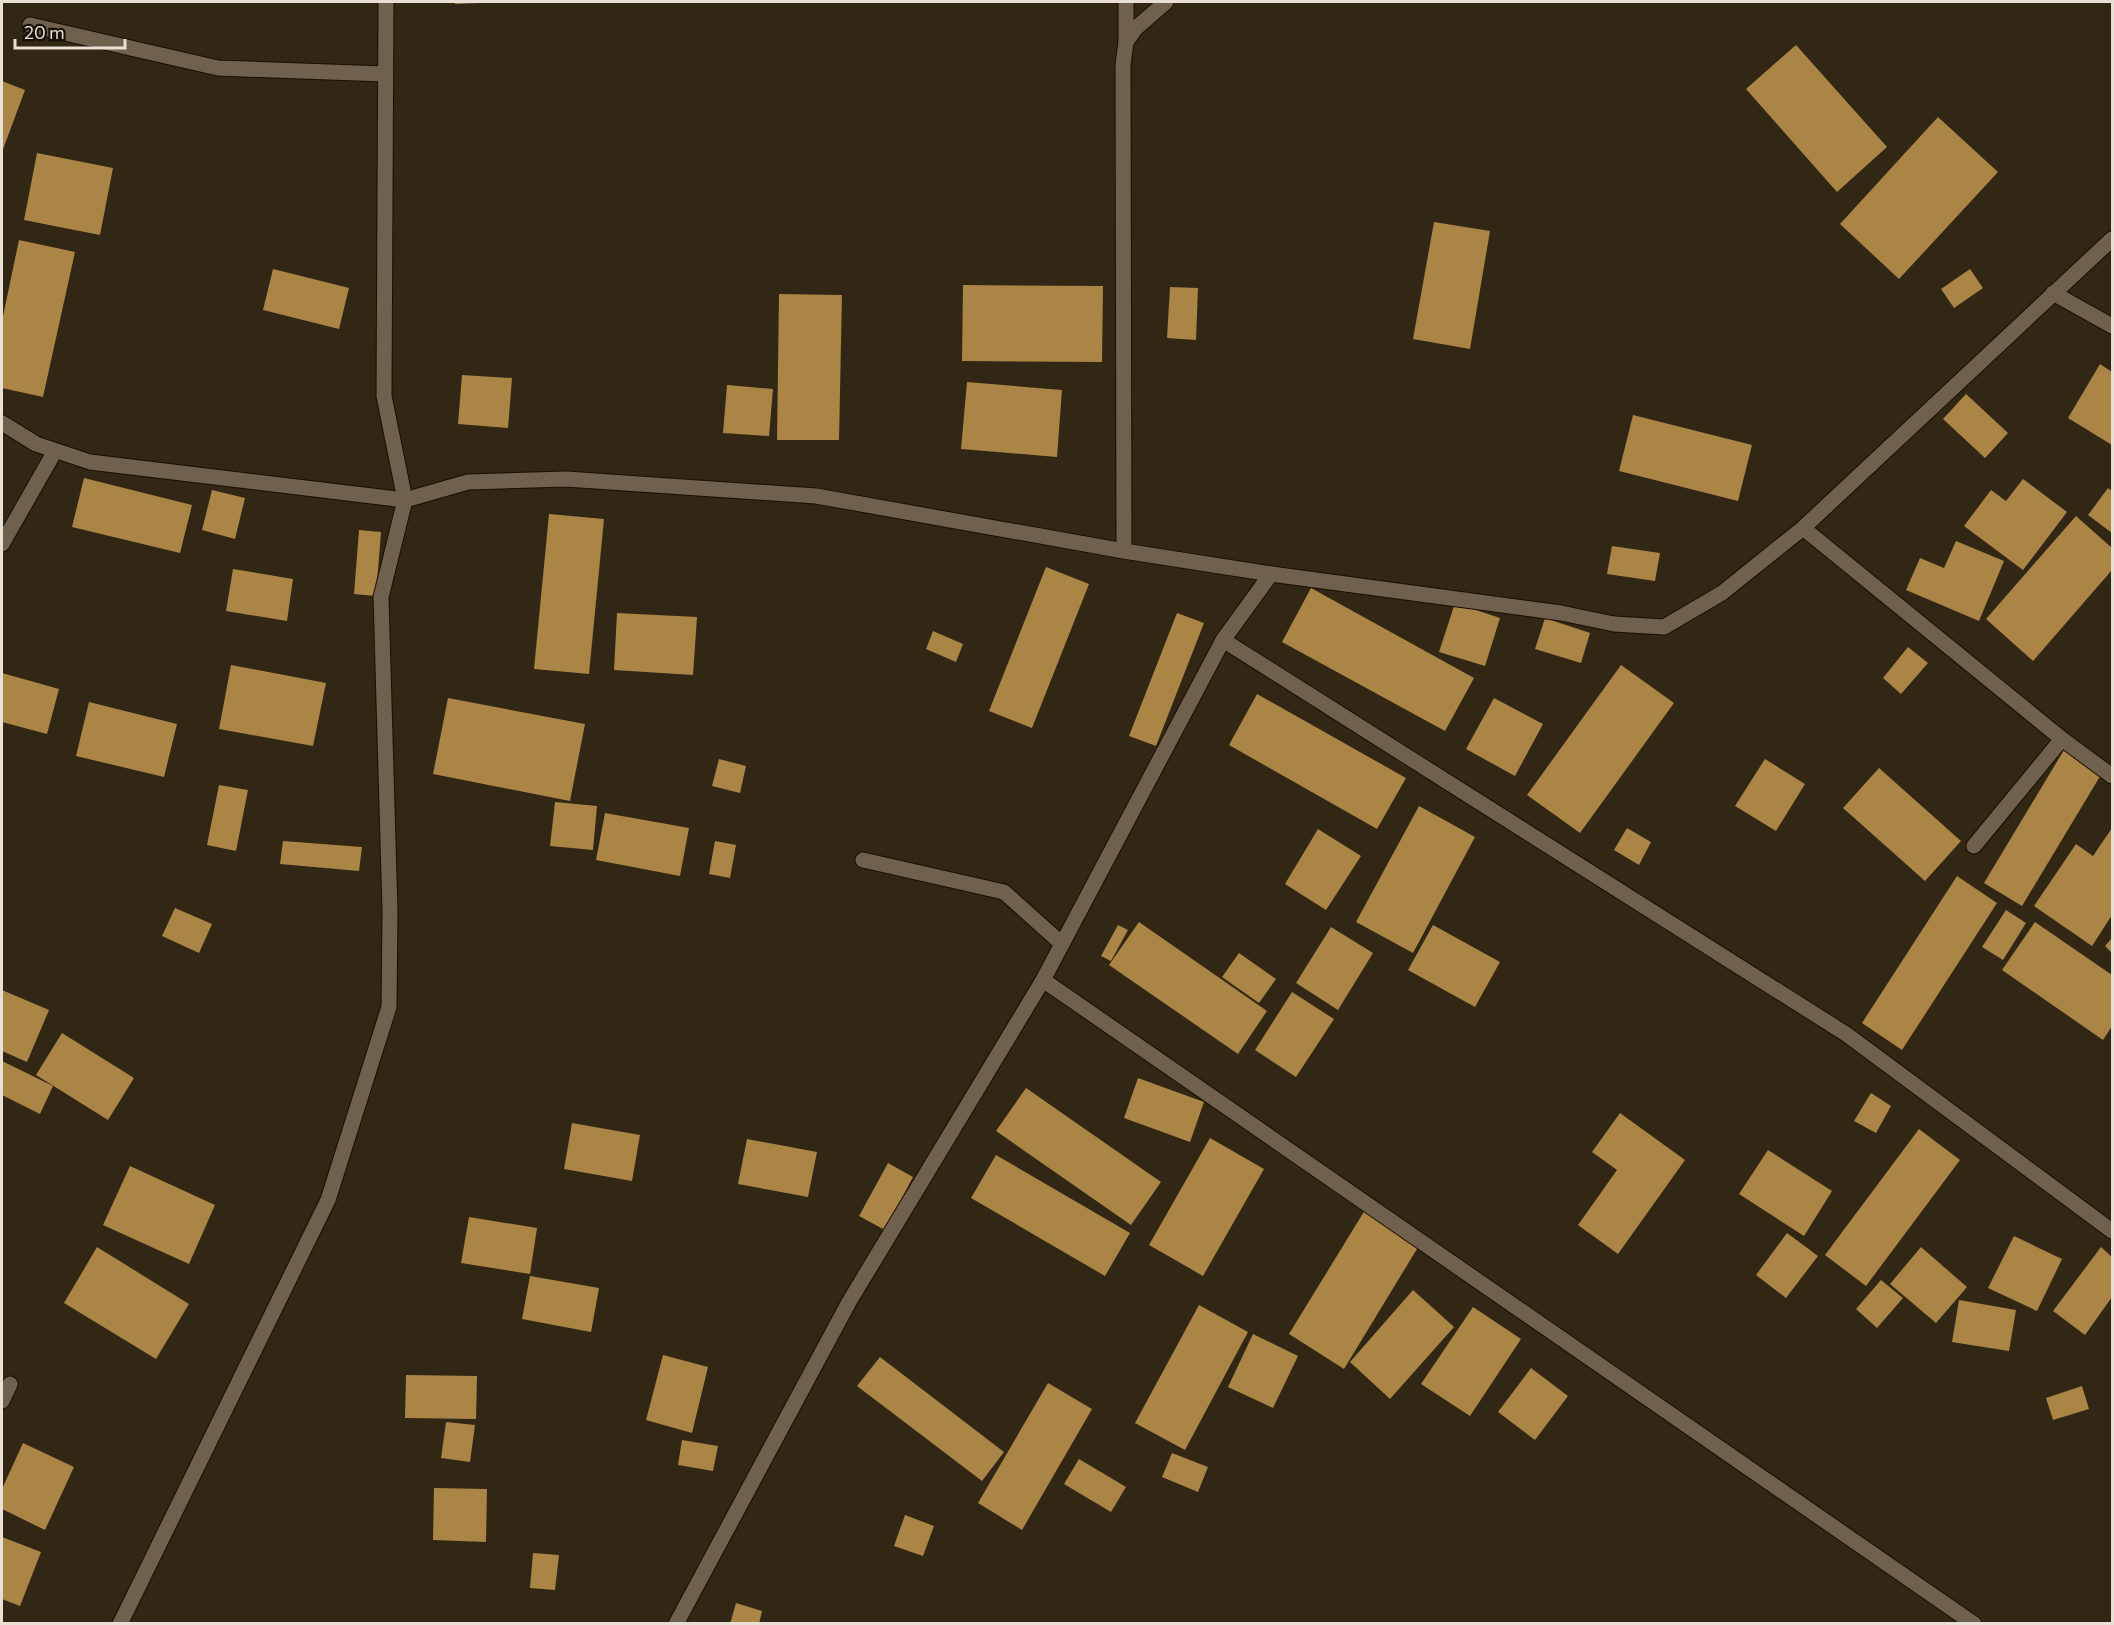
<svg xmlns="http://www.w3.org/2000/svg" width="2114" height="1625" font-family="Commissioner,sans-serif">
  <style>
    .building { fill: #aa8545 }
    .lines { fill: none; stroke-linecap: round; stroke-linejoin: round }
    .minor-casing { stroke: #1a0f01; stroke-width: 17 }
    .minor { stroke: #6f614e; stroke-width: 15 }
  </style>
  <rect width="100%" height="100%" fill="#322614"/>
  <!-- building -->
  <g class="building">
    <polygon points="455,2 479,2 479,3 455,4"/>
    <polygon points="1796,45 1887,147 1837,192 1746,89"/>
    <polygon points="2,81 25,90 2,152"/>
    <polygon points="1938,117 1998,172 1899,279 1840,224"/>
    <polygon points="37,153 113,168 100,235 24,220"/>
    <polygon points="1434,222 1490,231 1470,349 1413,339"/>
    <polygon points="19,240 75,252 43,397 2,388 2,321"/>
    <polygon points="273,269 349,288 339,329 263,310"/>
    <polygon points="1970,269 1983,288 1954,308 1941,289"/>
    <polygon points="963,285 1103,286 1102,362 962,361"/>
    <polygon points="1170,287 1198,288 1196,340 1167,338"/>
    <polygon points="779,294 842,295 839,440 777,440"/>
    <polygon points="2100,364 2112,372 2112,445 2068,418"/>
    <polygon points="462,375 512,378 508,428 458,424"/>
    <polygon points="967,382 1062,390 1057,457 961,449"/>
    <polygon points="727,385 773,389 769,436 723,433"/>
    <polygon points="1966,394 2008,433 1985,458 1943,419"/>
    <polygon points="1633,415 1752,445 1738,501 1619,471"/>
    <polygon points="84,478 192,505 180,553 72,527"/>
    <polygon points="2023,479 2067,512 2023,570 1964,526 1991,490 2006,501"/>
    <polygon points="2108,488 2112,491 2112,533 2088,515"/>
    <polygon points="212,490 245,498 235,539 202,530"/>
    <polygon points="549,514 604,519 589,674 534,669"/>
    <polygon points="2076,516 2112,548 2112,570 2033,661 1986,619"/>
    <polygon points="359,530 381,532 376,596 354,594"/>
    <polygon points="1956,541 2004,561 1979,621 1906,590 1920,558 1944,568"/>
    <polygon points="1612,546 1660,553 1655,581 1607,574"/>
    <polygon points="1046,567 1089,584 1032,728 989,711"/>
    <polygon points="233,569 293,579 287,621 226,611"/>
    <polygon points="1311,588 1474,678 1445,731 1282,642"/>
    <polygon points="1455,603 1500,618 1485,666 1439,652"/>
    <polygon points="617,613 697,617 693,675 614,670"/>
    <polygon points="1177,613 1204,623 1156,746 1129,736"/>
    <polygon points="1545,618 1590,633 1581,663 1535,649"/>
    <polygon points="933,631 963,644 956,662 926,649"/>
    <polygon points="1908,647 1928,663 1901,694 1883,678"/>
    <polygon points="231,665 326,683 313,746 219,729"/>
    <polygon points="1621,665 1674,703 1580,833 1527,795"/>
    <polygon points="2,673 59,689 47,734 2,722"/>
    <polygon points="1257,694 1406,778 1377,829 1229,745"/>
    <polygon points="448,698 585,724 570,801 433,774"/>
    <polygon points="1494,698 1543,724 1515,776 1466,749"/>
    <polygon points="89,702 177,724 164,777 76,756"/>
    <polygon points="2064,750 2102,773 2022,906 1984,883"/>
    <polygon points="719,759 746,766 740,793 712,786"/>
    <polygon points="1765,759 1805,784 1776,831 1735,806"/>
    <polygon points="1879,768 1961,841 1925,881 1843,808"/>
    <polygon points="219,785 248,790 236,851 207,845"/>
    <polygon points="555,802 597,806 593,850 550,846"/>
    <polygon points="1419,806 1475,837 1413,953 1356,922"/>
    <polygon points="605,813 689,828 680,876 596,860"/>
    <polygon points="1627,828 1651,842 1639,865 1614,850"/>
    <polygon points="2112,828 2112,915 2092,946 2034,906 2076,844 2093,856"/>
    <polygon points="1318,829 1361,856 1326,910 1285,884"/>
    <polygon points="283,841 362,847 359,871 280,864"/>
    <polygon points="715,841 736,845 730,878 709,874"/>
    <polygon points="1957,876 1997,903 1902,1050 1862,1023"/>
    <polygon points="175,908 212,924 199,953 162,936"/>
    <polygon points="2006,910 2026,923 2003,960 1982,947"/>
    <polygon points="1139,922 1267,1011 1238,1054 1109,965"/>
    <polygon points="2035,922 2112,975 2112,1026 2103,1040 2002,970"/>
    <polygon points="1118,925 1128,930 1111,961 1101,956"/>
    <polygon points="1433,925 1500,962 1475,1007 1408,970"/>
    <polygon points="1331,927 1373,953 1338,1010 1296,983"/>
    <polygon points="2112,938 2112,953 2105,946"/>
    <polygon points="1239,953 1276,979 1259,1003 1222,977"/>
    <polygon points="2,990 49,1010 27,1062 2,1051"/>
    <polygon points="1292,992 1334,1019 1296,1077 1255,1050"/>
    <polygon points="62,1033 134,1078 108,1120 36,1075"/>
    <polygon points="2,1061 53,1086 40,1114 2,1095"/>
    <polygon points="1138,1078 1204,1102 1190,1142 1124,1118"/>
    <polygon points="1026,1088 1161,1182 1131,1225 996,1131"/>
    <polygon points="1871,1093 1891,1106 1876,1133 1854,1121"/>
    <polygon points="1620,1113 1685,1160 1618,1254 1578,1225 1617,1170 1592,1152"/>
    <polygon points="572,1123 640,1135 632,1181 564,1169"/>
    <polygon points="1919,1129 1960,1160 1866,1286 1825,1255"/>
    <polygon points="1210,1138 1264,1169 1203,1276 1149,1245"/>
    <polygon points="747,1139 817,1152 808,1197 738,1184"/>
    <polygon points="1768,1150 1832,1191 1804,1236 1739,1194"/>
    <polygon points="996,1155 1130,1233 1105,1276 971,1198"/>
    <polygon points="888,1163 913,1177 885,1230 859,1216"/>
    <polygon points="130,1166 215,1205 189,1264 103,1225"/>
    <polygon points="1365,1210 1420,1244 1344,1369 1289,1334"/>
    <polygon points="469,1217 537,1228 530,1274 461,1263"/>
    <polygon points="1787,1233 1818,1256 1786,1298 1756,1275"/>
    <polygon points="2014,1236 2062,1259 2037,1311 1988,1288"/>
    <polygon points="97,1247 189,1304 156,1359 64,1303"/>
    <polygon points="1921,1247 1967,1287 1936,1323 1890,1284"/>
    <polygon points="2101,1247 2112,1257 2112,1297 2085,1335 2053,1311"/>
    <polygon points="530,1276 599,1288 591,1332 522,1319"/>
    <polygon points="1881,1280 1903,1298 1877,1328 1856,1309"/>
    <polygon points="1413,1290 1454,1327 1390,1399 1350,1362"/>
    <polygon points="1959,1300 2016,1310 2009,1351 1952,1342"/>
    <polygon points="1199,1305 1248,1332 1185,1450 1135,1423"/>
    <polygon points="1473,1307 1521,1339 1470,1416 1421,1384"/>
    <polygon points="1253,1334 1298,1356 1273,1408 1228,1387"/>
    <polygon points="663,1355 708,1367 692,1433 646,1420"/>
    <polygon points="880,1357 1004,1452 982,1481 857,1386"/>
    <polygon points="1531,1368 1568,1396 1535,1440 1498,1412"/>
    <polygon points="406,1375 477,1376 476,1419 405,1418"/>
    <polygon points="1048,1383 1092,1409 1022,1530 978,1503"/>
    <polygon points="2082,1386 2089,1409 2053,1420 2046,1398"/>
    <polygon points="446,1422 475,1425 470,1462 441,1458"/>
    <polygon points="682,1440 718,1446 713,1471 678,1465"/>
    <polygon points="23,1443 74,1467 45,1530 2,1509 2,1489"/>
    <polygon points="1172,1453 1208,1467 1198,1492 1162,1477"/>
    <polygon points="1079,1459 1126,1487 1111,1512 1064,1484"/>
    <polygon points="434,1488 487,1489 486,1542 433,1540"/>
    <polygon points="905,1515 934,1526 923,1556 894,1546"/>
    <polygon points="2,1537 41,1552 20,1606 2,1599"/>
    <polygon points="533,1553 559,1555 555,1590 530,1588"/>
    <polygon points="736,1603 762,1611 759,1624 730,1624"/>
  </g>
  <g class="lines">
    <!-- minor casing -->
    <g class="minor-casing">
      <g id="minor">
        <polyline points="1126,2 1126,42"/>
        <polyline points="30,25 218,68 384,74"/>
        <polyline points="2053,293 2112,326"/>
        <polyline points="2,423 36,444 90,462 405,500 468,482 566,479 816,496 1124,551 1271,574 1561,613 1614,624 1664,627 1722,593 1803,528 2112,239"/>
        <polyline points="1803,528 2062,739 2112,776"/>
        <polyline points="2,544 55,451"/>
        <polyline points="1124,551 1123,65 1126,42 1136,28 1166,2"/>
        <polyline points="1223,640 1846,1034 2112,1231"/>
        <polyline points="1974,846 2062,739"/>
        <polyline points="863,860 1004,892 1062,944"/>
        <polyline points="1043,980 1974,1624"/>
        <polyline points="2,1401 10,1384"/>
        <polyline points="120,1624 328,1200 389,1007 390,911 381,597 405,500 384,396 386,2"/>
        <polyline points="676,1624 849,1302 1043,980 1223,640 1271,574"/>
      </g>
    </g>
    <!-- minor -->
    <use href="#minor" class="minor"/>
  </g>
  <!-- border -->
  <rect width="2114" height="1625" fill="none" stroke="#e8e0d5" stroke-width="6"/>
  <!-- scale -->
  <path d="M15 39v9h110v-9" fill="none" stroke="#e8e0d5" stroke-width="3"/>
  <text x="24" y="39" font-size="18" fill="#e8e0d5" stroke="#161009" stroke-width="4.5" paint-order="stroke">20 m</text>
</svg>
